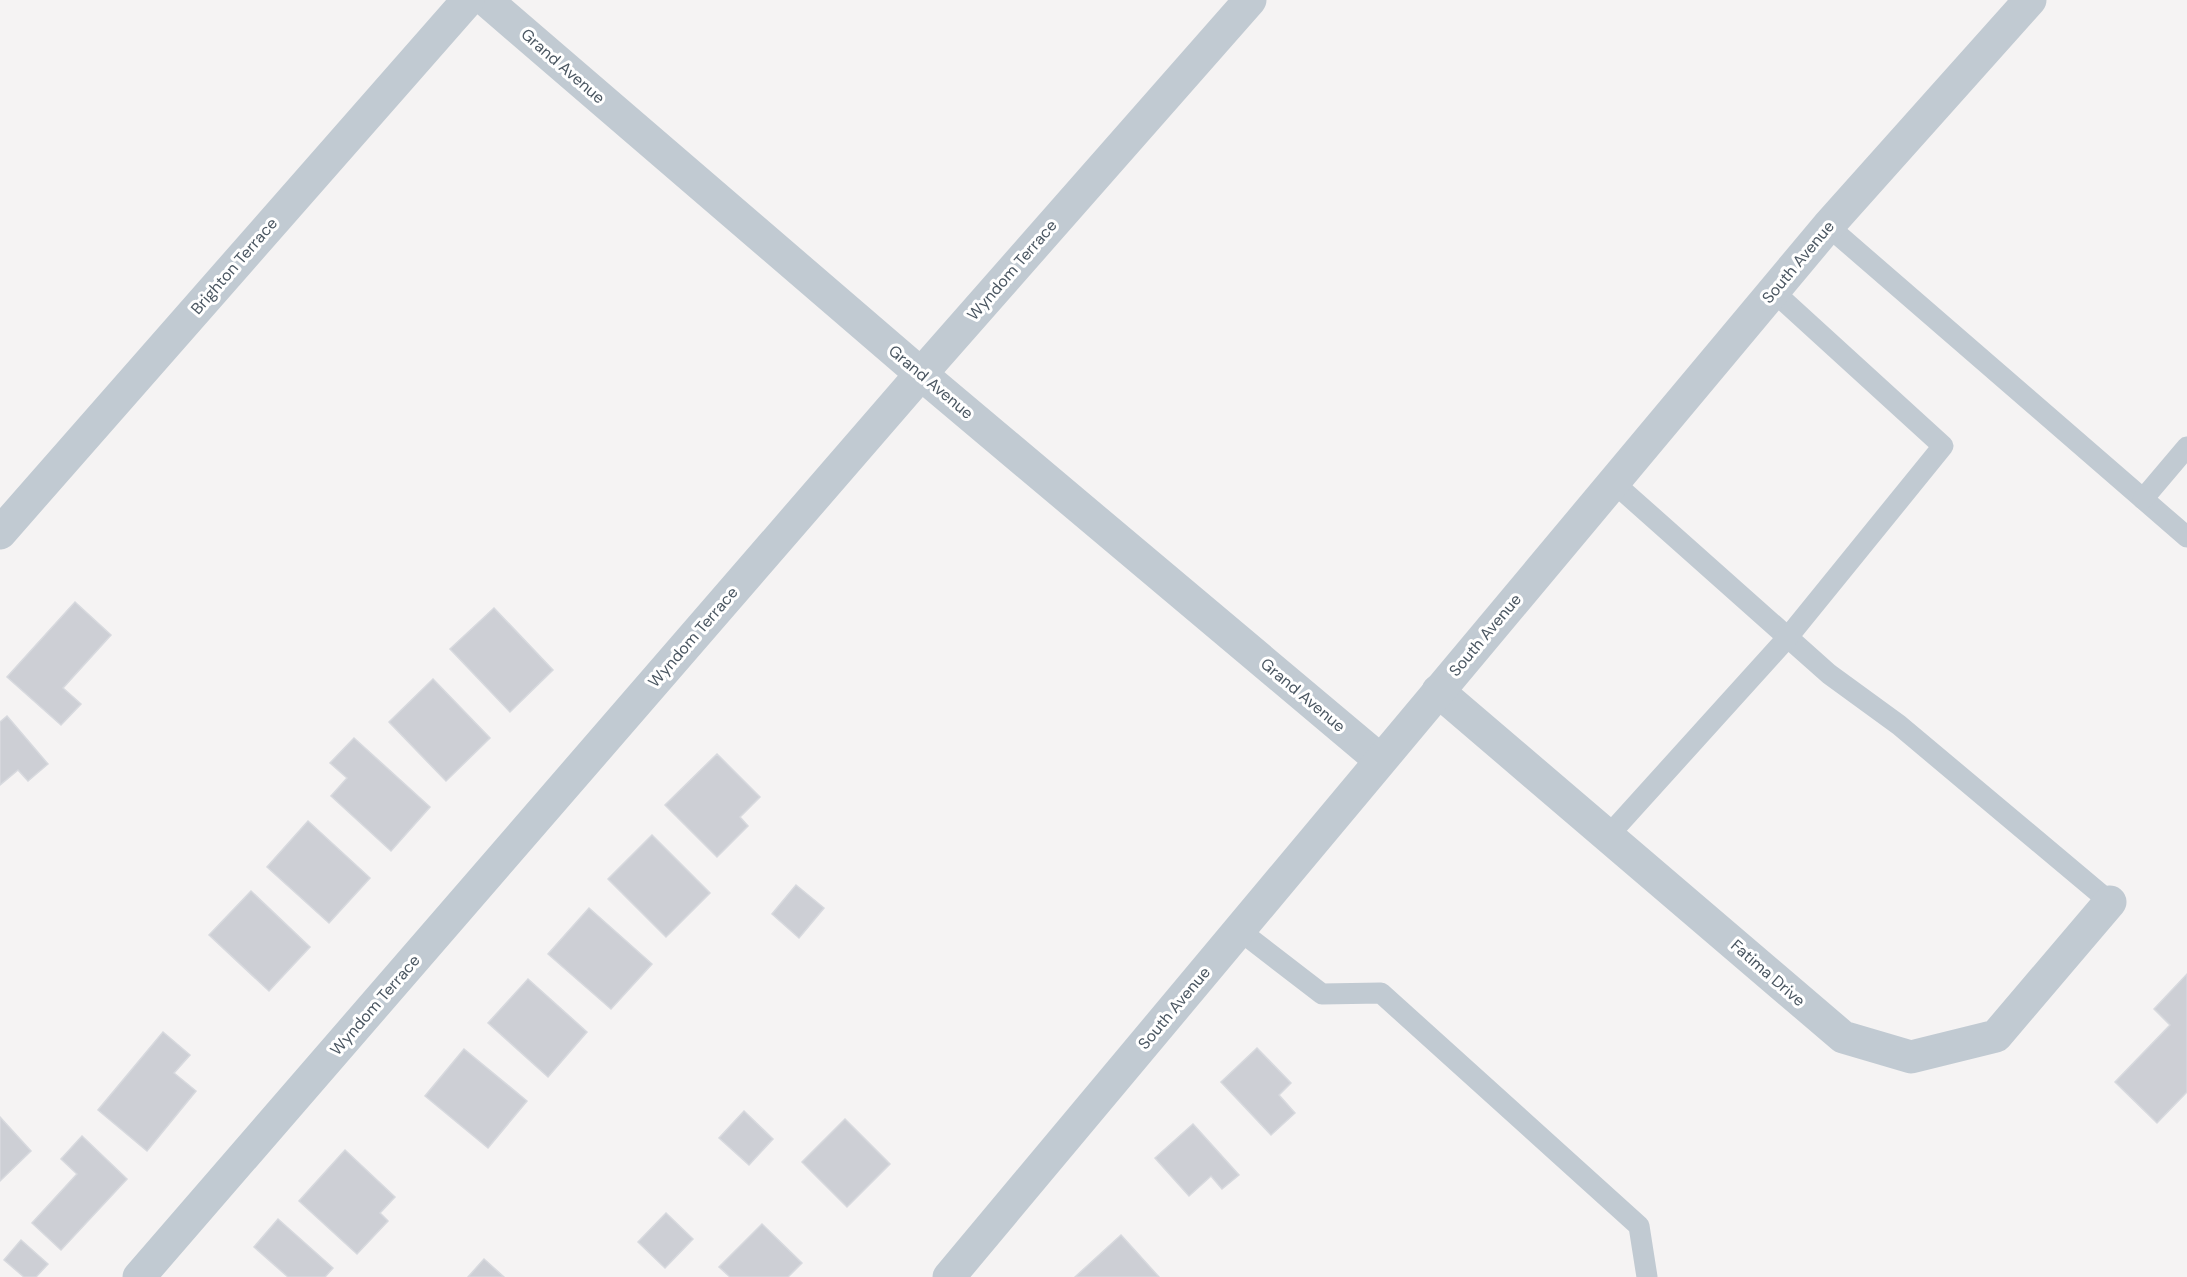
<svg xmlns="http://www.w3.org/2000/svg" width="2187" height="1277" font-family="'DM Sans',sans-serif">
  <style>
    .building { fill: #cdcfd5; stroke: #d7d9de; stroke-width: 1.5 }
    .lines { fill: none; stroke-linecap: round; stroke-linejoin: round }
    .service { stroke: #c1cad2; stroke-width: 21 }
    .minor { stroke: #c1cad2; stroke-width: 33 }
    .tertiary { stroke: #c1cad2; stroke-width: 33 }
    .labels { text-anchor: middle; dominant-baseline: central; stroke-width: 6; stroke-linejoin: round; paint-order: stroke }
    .street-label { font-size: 16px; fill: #4a5661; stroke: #fff }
  </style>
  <rect width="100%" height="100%" fill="#f5f3f3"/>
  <!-- building -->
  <g class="building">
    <polygon points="75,602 111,635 63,688 81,704 61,725 7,677"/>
    <polygon points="494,608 553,670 510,712 450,649"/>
    <polygon points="433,679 490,738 446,781 389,722"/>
    <polygon points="7,716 48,764 28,781 18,770 0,785 0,722"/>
    <polygon points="354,738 430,807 391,851 331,796 347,778 330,763"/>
    <polygon points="717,754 760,797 740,817 748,826 717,857 665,805"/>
    <polygon points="308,821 370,878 329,923 267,867"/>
    <polygon points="652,835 710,893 666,937 608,879"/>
    <polygon points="796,885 824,908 799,938 772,914"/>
    <polygon points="251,891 310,947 269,991 209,935"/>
    <polygon points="589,908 652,964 611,1009 548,954"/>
    <polygon points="2187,974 2187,1092 2157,1123 2115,1082 2170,1025 2154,1009"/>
    <polygon points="528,979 587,1032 548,1077 488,1023"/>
    <polygon points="163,1032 190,1055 174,1073 196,1091 147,1151 98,1110"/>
    <polygon points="1257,1048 1291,1083 1279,1095 1295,1113 1271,1135 1221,1082"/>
    <polygon points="464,1049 527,1101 488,1148 425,1096"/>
    <polygon points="744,1111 773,1139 749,1165 719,1138"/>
    <polygon points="0,1117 31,1151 0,1181"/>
    <polygon points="845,1119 890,1164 847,1207 802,1162"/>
    <polygon points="1193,1124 1239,1175 1222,1189 1211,1176 1189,1196 1155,1158"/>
    <polygon points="82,1136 127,1179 61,1250 32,1223 77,1174 61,1159"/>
    <polygon points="345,1150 395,1197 380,1213 388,1221 357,1254 299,1201"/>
    <polygon points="666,1213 693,1239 665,1268 638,1242"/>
    <polygon points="278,1219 333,1268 325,1277 288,1277 254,1247"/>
    <polygon points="762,1224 802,1263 788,1277 730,1277 719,1267"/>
    <polygon points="1121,1235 1159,1277 1075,1277"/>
    <polygon points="21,1240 48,1264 36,1277 24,1277 4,1260"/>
    <polygon points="484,1259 504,1277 468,1277"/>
  </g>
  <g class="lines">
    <!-- service -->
    <g class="service">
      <polyline points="1828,226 2187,537"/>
      <polyline points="1613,482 1829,674 1899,725 2110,902"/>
      <polyline points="2143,499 2187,447"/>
      <polyline points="1608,836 1788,637 1943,446 1773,291"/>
      <polyline points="1239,930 1322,994 1381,993 1639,1226 1647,1277"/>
    </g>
    <!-- minor -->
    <g class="minor">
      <polyline points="486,0 921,374 1380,760"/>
      <polyline points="0,533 468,0"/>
      <polyline points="1438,691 1843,1037 1911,1057 1996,1036 2110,902"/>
      <polyline points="139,1277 921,374 1250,0"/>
    </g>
    <!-- tertiary -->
    <polyline class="tertiary" points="949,1277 1828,226 2030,0"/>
  </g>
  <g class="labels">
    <!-- street labels -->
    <g class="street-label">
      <text transform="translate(563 66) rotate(41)">Grand Avenue</text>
      <text transform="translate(1798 262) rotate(-50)">South Avenue</text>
      <text transform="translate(234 266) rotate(-49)">Brighton Terrace</text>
      <text transform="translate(1012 270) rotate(-49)">Wyndom Terrace</text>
      <text transform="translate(931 382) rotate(40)">Grand Avenue</text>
      <text transform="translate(1485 635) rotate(-50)">South Avenue</text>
      <text transform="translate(693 637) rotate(-49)">Wyndom Terrace</text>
      <text transform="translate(1303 695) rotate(40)">Grand Avenue</text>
      <text transform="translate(1768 973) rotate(41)">Fatima Drive</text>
      <text transform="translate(375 1005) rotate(-49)">Wyndom Terrace</text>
      <text transform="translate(1174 1008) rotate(-50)">South Avenue</text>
    </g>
  </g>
</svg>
